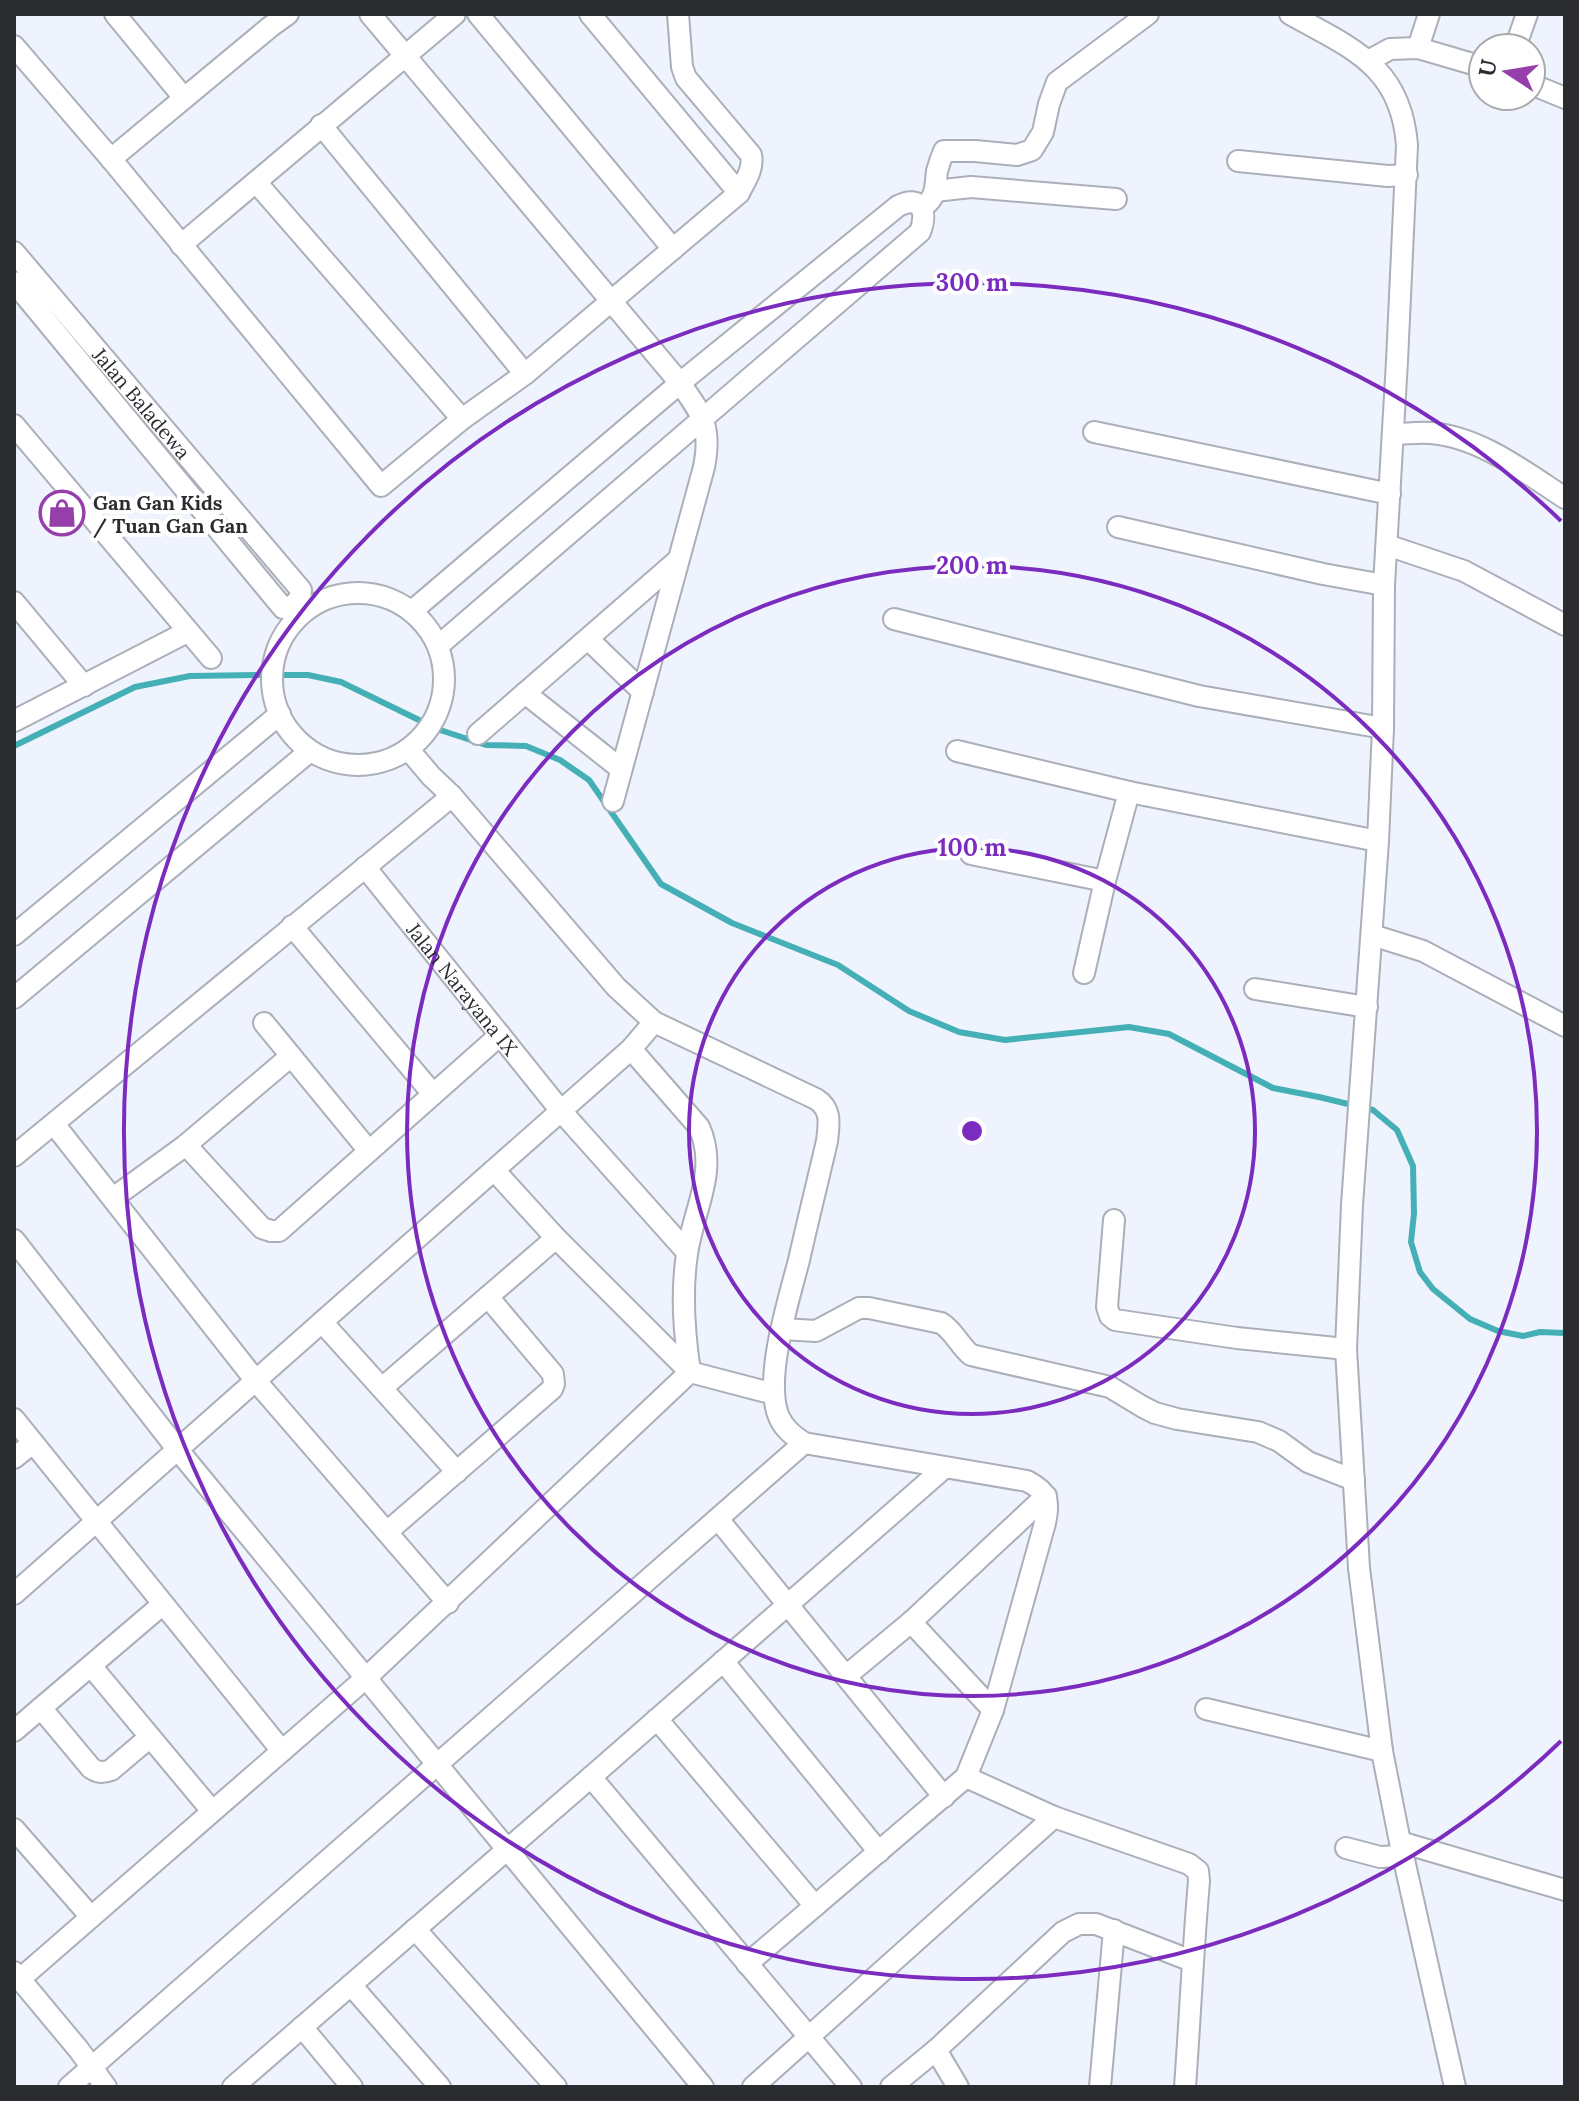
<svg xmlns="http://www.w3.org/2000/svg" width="1579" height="2101" font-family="Lora,serif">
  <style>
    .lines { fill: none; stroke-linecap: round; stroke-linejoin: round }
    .stream { stroke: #44b0b5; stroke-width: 6 }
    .minor-casing { stroke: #abafb9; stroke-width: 24 }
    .minor { stroke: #fff; stroke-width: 20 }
    .ring { fill: none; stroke: #7b2cbf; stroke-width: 4 }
    .labels { text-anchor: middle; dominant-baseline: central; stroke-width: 8; stroke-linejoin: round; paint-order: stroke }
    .street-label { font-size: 20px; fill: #2b2c30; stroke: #fff }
    .poi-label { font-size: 20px; font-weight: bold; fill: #2b2c30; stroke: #fff; text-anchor: start }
    .centre { fill: #7b2cbf; stroke: #fff; stroke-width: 4 }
    .ring-label { font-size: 24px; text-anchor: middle; font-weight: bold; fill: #7b2cbf; stroke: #fff; stroke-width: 8; stroke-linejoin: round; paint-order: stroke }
  </style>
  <rect width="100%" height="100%" fill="#eff3fe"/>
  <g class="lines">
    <!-- stream -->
    <g class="stream">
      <polyline points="284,675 308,675 341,682 421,721"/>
      <polyline points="440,730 486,745 526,746 560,760 589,780 661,884 732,923 838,965 909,1011 959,1032 1005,1040 1129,1027 1169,1034 1273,1088 1319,1097 1373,1110 1397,1130 1413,1166 1414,1213 1411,1242 1420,1272 1433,1289 1470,1319 1498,1331 1523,1336 1540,1332 1565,1333"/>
      <polyline points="14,746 135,687 190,676 263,675"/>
    </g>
    <!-- minor casing -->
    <g class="minor-casing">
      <g id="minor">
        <polyline points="115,14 184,98"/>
        <path d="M370,14L680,383C702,415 712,426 704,467L613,801"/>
        <polyline points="478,14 673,249"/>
        <polyline points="590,14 739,193"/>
        <path d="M1290,14C1351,48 1401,66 1407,145L1397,361L1384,585L1383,728L1378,841L1352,1205L1346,1349L1359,1568L1382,1751L1400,1842L1455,2087"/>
        <path d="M14,46L111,159L381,486L462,419L525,374L739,193C745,181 754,169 751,155L686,78L682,67L678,14"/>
        <polyline points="1418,48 1429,14"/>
        <polyline points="1515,48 1527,14"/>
        <polyline points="1368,61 1390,49 1418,48 1483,67"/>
        <polyline points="1531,84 1565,98"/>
        <polyline points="321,125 525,374"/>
        <polyline points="111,159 270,27 288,14"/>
        <polyline points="1238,161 1388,176 1407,175"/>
        <polyline points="256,182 462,419"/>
        <polyline points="935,191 971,187 1116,199"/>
        <path d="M921,207C937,200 935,186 937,171C939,164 941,158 944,151H975L1017,155L1032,150L1043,132L1049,104L1057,82L1148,14"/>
        <polyline points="181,245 455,14"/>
        <path id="s1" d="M14,252L301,590C301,600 293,608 283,608L14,282"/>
        <polyline points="14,425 211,658"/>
        <polyline points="1094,432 1390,494"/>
        <path d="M1393,434C1405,434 1418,432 1431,433C1480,437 1525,472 1565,498"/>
        <polyline points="1118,527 1323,574 1384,585"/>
        <polyline points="1387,545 1464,571 1565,625"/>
        <circle cx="358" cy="679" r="86"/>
        <polyline points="14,602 84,686"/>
        <path d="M412,611L680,383L898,206C921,194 928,212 920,232L438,646"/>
        <polyline points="894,619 1199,696 1383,728"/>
        <polyline points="588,639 643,692"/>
        <polyline points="525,693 621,769"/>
        <polyline points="14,721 187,632"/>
        <polyline points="478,734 678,560"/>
        <path d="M409,750L431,776L452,796L616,987L654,1022L816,1099C832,1109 829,1124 827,1141C818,1180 808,1220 799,1260C789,1299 763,1380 779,1417C784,1429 794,1436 804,1443L1027,1481C1048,1492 1050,1500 1045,1523L993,1710L966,1777L747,1964"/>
        <polyline points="957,751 1129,792 1378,841"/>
        <polyline points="971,854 1105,881"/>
        <path id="s2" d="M365,867L561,1111L687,1252"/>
        <polyline points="292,926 433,1094"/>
        <polyline points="14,935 280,714"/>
        <polyline points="1372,935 1423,951 1565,1026"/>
        <polyline points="1084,973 1105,881 1129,792"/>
        <polyline points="1255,989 1367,1007"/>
        <polyline points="14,998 310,751"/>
        <polyline points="264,1023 369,1151"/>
        <path d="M631,1049L699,1127C719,1171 693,1210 687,1254C681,1294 684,1332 690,1372"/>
        <polyline points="54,1124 256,1381 448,1603"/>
        <polyline points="186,1145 262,1228 271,1231 279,1231 500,1035"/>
        <polyline points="14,1156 452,796"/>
        <polyline points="494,1170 556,1238 690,1372 774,1394"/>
        <polyline points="113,1198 186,1145 291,1056"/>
        <polyline points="1114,1220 1107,1307 1110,1316 1115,1320 1237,1338 1346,1349"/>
        <polyline points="14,1240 178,1450 703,2087"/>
        <polyline points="322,1322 457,1472"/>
        <path d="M782,1329L816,1331L859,1308H869L941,1323C954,1331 959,1345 971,1355L1110,1387L1143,1407L1155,1413L1177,1419L1258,1432L1279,1441L1308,1462L1354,1480"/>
        <polyline points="382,1388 556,1238"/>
        <polyline points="14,1419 282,1751"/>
        <polyline points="14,1458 33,1443"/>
        <polyline points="718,1519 944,1797"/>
        <polyline points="387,1532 552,1389 554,1384 553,1374 488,1297"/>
        <polyline points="14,1594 631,1049 654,1022"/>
        <polyline points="911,1622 993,1710"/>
        <polyline points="723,1661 879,1852"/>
        <polyline points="91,1666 212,1811"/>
        <polyline points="846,1676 911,1622 1046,1496"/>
        <path d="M41,1708L91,1768C98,1773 103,1773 111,1770L150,1737"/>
        <polyline points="1206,1709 1382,1751"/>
        <polyline points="657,1719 815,1906"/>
        <polyline points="14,1731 163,1604"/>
        <polyline points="591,1777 851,2087"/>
        <path d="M966,1777L1054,1817L1189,1864L1198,1871L1199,1881C1193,1949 1190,2018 1185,2087"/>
        <polyline points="14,1829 91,1917"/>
        <polyline points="1400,1842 1565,1890"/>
        <polyline points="1346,1848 1380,1857 1404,1856"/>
        <polyline points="415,1929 556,2087"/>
        <polyline points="14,1972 79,2050 106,2087"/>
        <polyline points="20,1979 367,1677 690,1372"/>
        <polyline points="351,1985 440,2087"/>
        <polyline points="302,2027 352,2087"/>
        <polyline points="936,2050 958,2087"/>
        <polyline points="69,2087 804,1443"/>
        <polyline points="233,2087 591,1777 944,1468"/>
        <polyline points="753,2087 1054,1817"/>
        <polyline points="891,2087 936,2050 1063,1932 1079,1924 1096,1924 1192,1961"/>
        <polyline points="1100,2087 1114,1930"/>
      </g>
    </g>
    <!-- minor -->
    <use href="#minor" class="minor"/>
  </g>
  <!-- distance rings -->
  <g class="ring">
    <circle cx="972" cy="1131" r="283"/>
    <circle cx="972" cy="1131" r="565"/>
    <path d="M1561 1741A848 848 0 1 1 1561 521"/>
  </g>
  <!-- icons -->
  <defs>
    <g id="shop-ring" transform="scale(2.3)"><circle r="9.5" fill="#fff" stroke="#963eaa" stroke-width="1.5"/><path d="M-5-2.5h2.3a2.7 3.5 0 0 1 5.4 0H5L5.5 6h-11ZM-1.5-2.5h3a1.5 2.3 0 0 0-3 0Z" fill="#963eaa"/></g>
  </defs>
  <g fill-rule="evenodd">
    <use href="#shop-ring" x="62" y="513"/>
  </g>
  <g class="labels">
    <!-- street labels -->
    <g class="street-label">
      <text stroke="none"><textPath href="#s1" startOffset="198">Jalan Baladewa</textPath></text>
      <text stroke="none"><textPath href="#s2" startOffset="156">Jalan Narayana IX</textPath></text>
    </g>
    <!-- poi labels -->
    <g class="poi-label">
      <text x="93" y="502">Gan Gan Kids<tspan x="93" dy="23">/ Tuan Gan Gan</tspan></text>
    </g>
  </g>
  <circle cx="972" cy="1131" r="12" class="centre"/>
  <g class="ring-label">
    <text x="972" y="291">300 m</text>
    <text x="972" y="574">200 m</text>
    <text x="972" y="856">100 m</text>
  </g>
  <!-- border -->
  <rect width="1579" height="2101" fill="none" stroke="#2b2c30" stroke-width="32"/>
  <!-- north arrow -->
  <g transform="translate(1507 72) rotate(282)"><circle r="38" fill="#ffffff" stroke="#aaabac" stroke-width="2"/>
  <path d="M0-6L14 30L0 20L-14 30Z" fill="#963eaa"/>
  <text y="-12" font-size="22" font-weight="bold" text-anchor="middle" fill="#2b2c30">U</text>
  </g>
</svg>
